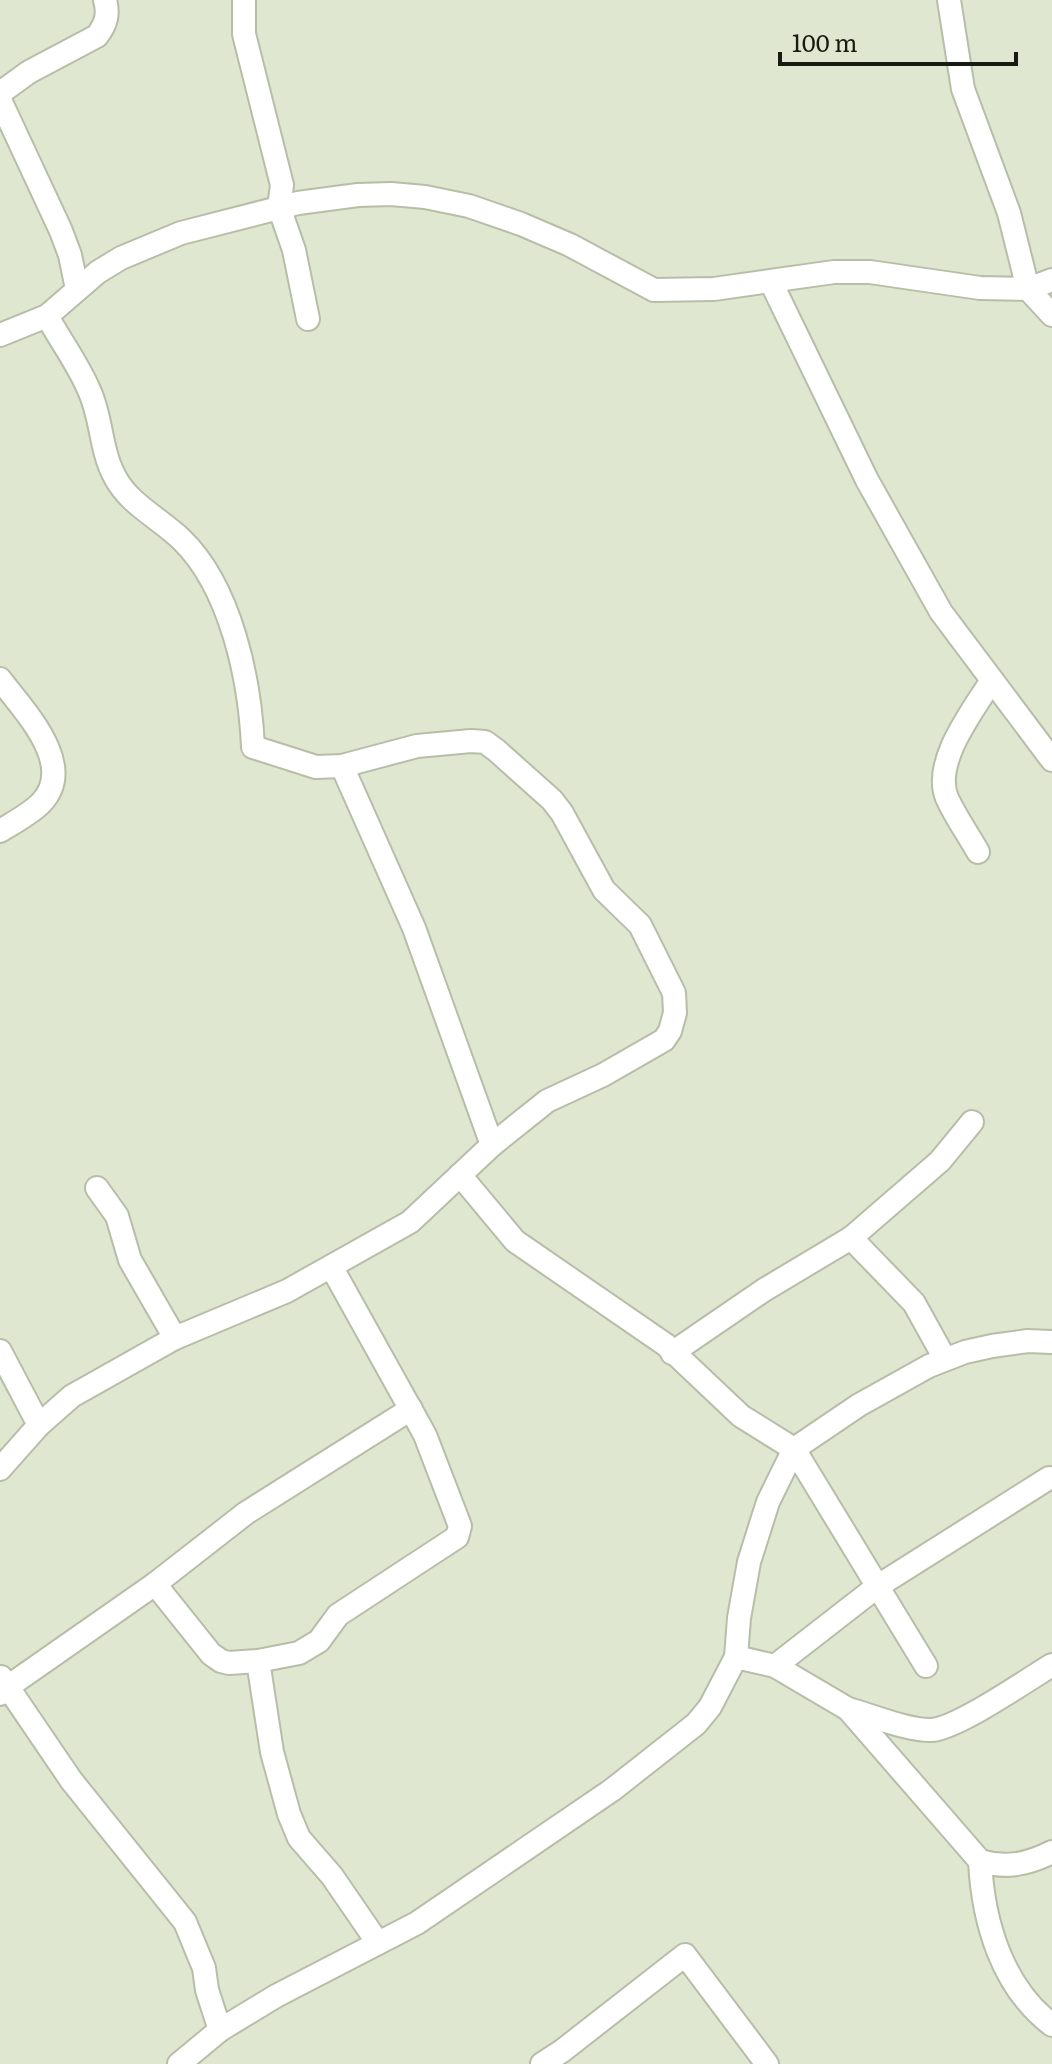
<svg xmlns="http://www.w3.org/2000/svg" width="1052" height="2064" font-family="Literata,serif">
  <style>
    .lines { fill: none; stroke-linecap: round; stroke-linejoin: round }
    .minor-casing { stroke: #b7bea8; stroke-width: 26 }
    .minor { stroke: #fff; stroke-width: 22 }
  </style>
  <rect width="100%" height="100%" fill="#e0e7d0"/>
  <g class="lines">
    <!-- minor casing -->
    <g class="minor-casing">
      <g id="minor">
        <polyline points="244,0 244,34 282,185 279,207 294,250 308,319"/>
        <polyline points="949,0 963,89 1009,213 1028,289 1052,315"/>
        <path d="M0,93L29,72L97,36C106,24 109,15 105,0"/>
        <polyline points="0,100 61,231 70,255 77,289"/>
        <polyline points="771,282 867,480 941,612 1052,760"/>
        <polyline points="47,316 98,272 121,258 181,233 298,203 358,195 391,194 425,197 469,206 521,224 570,245 654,290 714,289 834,272 870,272 980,288 1028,289 1052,280"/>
        <path d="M0,335L47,316C60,340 78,364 89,390C102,417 100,450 115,477C129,504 159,518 181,539C231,587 250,680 253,747L316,767L342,766L417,746L471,741L485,742L496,750L552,800L562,813L604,890L640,925L674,993L675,1013L670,1031L664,1040L603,1075L547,1101L492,1145L410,1222L287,1291L175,1338L72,1396L39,1425L0,1469"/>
        <path d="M0,679C23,710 78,765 41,803C30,814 13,823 0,831"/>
        <polyline points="342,766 414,928 492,1145"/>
        <path d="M978,852C968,834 955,816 947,798C932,762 974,709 992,680"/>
        <polyline points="460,1175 515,1241 666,1345 741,1416 794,1449 926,1666"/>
        <polyline points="97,1188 117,1216 130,1260 175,1338"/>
        <polyline points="851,1238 914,1303 945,1359"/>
        <polyline points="0,1351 39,1425"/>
        <polyline points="672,1353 764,1290 851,1238 940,1161 972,1122"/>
        <polyline points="155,1584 211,1654 221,1661 229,1663 258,1661 299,1653 319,1641 338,1615 457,1537 460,1526 425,1435 332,1268"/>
        <path d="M736,1657L775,1666L848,1709L980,1861C1006,1869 1028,1864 1052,1852"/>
        <polyline points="258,1661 272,1752 289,1814 299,1838 332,1876 378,1943"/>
        <polyline points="775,1666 878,1586 1049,1478"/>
        <polyline points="1,1677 71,1780 185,1922 204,1968 207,1990 220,2030"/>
        <polyline points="0,1694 9,1686 155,1584 246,1513 411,1409"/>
        <path d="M848,1709C871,1715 908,1731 932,1730C958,1728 1027,1680 1052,1665"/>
        <path d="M980,1861C983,1922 1002,1987 1052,2025"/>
        <polyline points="179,2064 220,2030 276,1996 417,1923 612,1790 696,1724 710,1707 736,1657 739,1618 749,1562 768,1502 794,1449 859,1405 929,1366 965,1352 992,1346 1028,1341 1052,1342"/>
        <polyline points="542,2064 562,2051 685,1955 767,2064"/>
      </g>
    </g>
    <!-- minor -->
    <use href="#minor" class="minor"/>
  </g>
  <!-- scale -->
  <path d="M780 52v12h236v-12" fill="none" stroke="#181b12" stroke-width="4"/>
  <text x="792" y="52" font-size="24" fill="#181b12" stroke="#e0e7d0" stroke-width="6" paint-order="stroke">100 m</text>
</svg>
